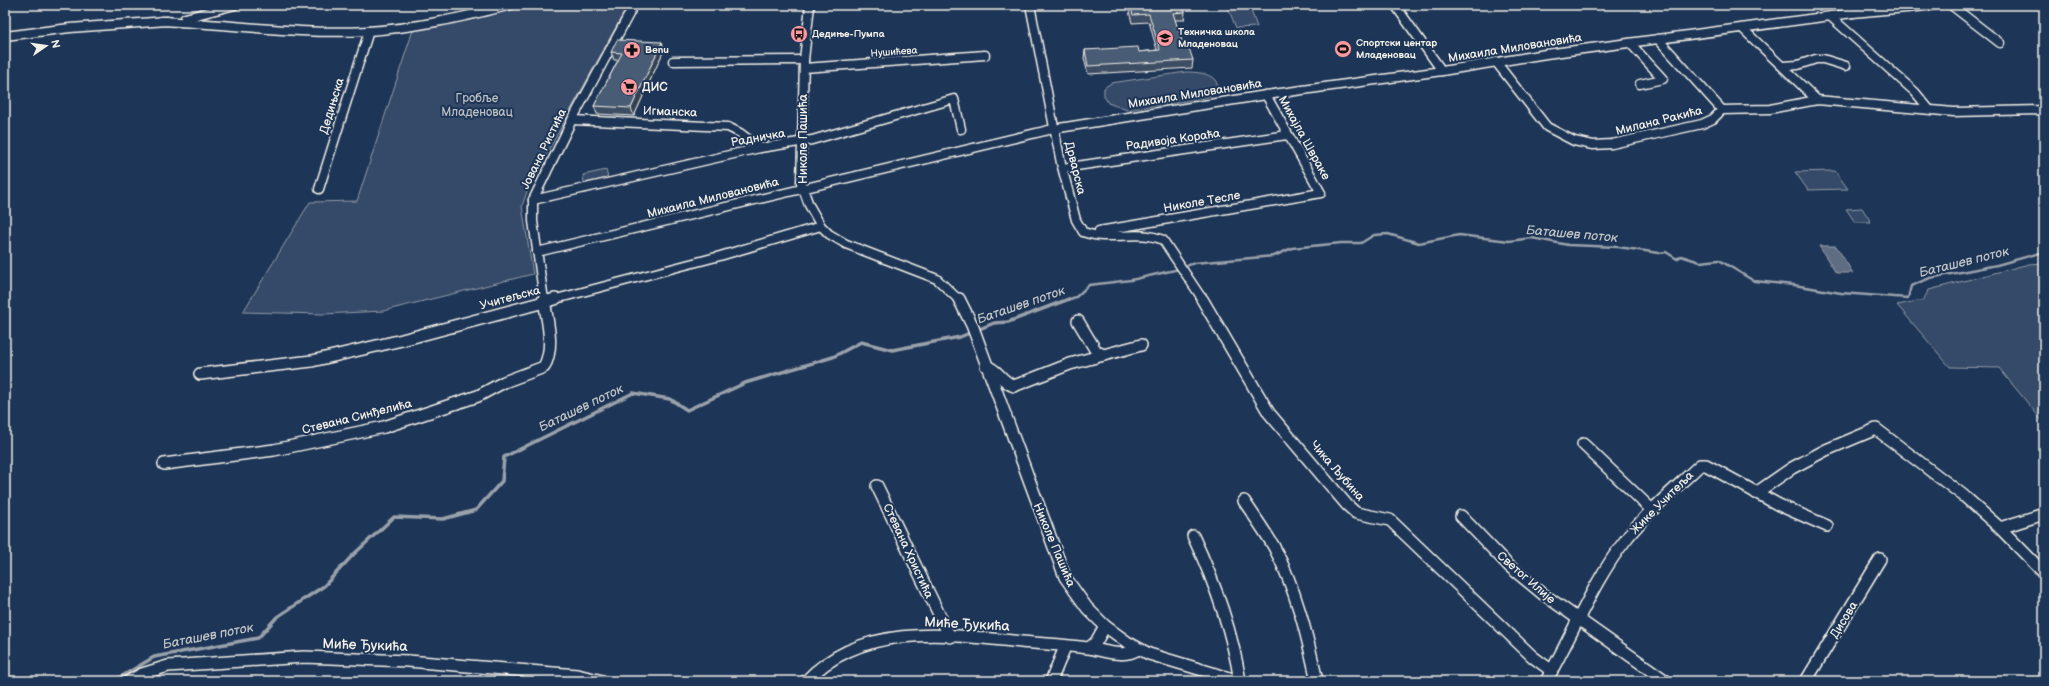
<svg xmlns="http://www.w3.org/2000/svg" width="2049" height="686" font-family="'Balsamiq Sans',sans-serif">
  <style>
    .green { fill: #354a67; stroke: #949ea8 }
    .water { fill: #5e6d82; stroke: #9aa2ab }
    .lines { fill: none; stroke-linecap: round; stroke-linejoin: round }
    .stream-far1 { stroke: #9aa2ab; stroke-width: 2.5 }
    .stream { stroke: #9aa2ab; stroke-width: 3.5 }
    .minor-far1-casing { stroke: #f4f1e8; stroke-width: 11 }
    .minor-casing { stroke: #f4f1e8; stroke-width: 14 }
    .minor-far1 { stroke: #1d3557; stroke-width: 8 }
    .minor { stroke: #1d3557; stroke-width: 11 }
    .wall { fill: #3e4e64; stroke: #f4f1e8 }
    .shaded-wall { fill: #324051; stroke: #f4f1e8 }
    .building { fill: #485b74; stroke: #f4f1e8 }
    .labels { text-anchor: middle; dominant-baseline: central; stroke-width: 4; stroke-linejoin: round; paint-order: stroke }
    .far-poi-label { font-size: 10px; font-weight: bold; fill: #f4f1e8; stroke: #1d3557; text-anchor: start }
    .far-street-label { font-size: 10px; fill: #f4f1e8; stroke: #1d3557 }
    .street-label { font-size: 12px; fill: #f4f1e8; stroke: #1d3557 }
    .poi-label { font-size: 12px; font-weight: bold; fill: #f4f1e8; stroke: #1d3557; text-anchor: start }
    .park-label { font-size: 12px; fill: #bbbfc1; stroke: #1d3557 }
    .water-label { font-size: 13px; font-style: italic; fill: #c0c3c4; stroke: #1d3557 }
    .near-street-label { font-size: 14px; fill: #f4f1e8; stroke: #1d3557 }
  </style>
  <rect width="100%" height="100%" fill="#1d3557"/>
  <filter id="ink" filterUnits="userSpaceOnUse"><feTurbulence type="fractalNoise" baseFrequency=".025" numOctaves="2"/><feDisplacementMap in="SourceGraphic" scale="8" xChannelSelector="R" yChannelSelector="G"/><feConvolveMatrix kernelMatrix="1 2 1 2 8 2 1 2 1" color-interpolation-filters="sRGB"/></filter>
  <g filter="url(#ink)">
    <!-- green -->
    <g class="green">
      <polygon points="529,5 628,5 529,186 522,206 533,274 383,311 323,314 243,312 310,202 357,201 413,30"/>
      <polygon points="1227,5 1249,5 1257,27 1236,28"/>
      <path d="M1186,72C1199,72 1223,74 1216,93L1205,98L1127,110L1108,103L1104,96V88L1111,83Z"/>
      <polygon points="606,170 608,178 584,183 583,175"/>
      <polygon points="1835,171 1848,189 1808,190 1795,172"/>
      <polygon points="1862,208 1871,222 1855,222 1846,209"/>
      <polygon points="2044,263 2044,423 1999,368 1950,367 1897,305 1923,300 1929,290 2029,264"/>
    </g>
    <!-- water -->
    <polygon class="water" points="1819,246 1836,246 1853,273 1836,273"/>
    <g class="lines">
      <!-- stream-far1 -->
      <polyline class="stream-far1" points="1067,300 1076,297 1089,285 1131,280 1175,270 1194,263 1274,256 1292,248 1341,243 1361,243 1374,235 1388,234 1419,243 1459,235 1509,241 1532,238 1568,245 1618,247 1659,253 1666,252 1677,259 1681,256 1700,262 1719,260 1754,281 1794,285 1841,293 1908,298 1911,286 1930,278 1997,265 2040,253 2044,254"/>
      <!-- stream -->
      <g class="stream">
        <polyline points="65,681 70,678 96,681"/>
        <polyline points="114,681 154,657 258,638 277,617 324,586 353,555 394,517 443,519 476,510 502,481 504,457 633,393 670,399 687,410 745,383 833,357 861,342 892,350 960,337 994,323 1008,322 1069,299"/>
      </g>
      <!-- minor-far1 casing -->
      <g class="minor-far1-casing">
        <g id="minor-far1">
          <polyline points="810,5 804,60 801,183 809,205 821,226 829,234 846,244 937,279 959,300"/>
          <path d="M1030,5L1061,163L1076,220L1083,232C1109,242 1138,229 1163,240L1203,300"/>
          <polyline points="1395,5 1442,71"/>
          <polyline points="1951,5 2000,43"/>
          <polyline points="1853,13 1938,5"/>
          <polyline points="1831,17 1915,92 1929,109"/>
          <polyline points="185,18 235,5"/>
          <path d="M161,21C230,24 299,35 368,31C416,28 464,17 511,5"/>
          <polyline points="1742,28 1817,100"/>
          <polyline points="5,36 70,28 167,21"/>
          <polyline points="1658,39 1722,110"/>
          <polyline points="1630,43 1663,79 1640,84"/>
          <polyline points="673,61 804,60"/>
          <polyline points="1496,62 1547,127 1574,141 1593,145 1612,144 1702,124 1713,119 1722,110 1770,109 1817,100 1954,112 2044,110"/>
          <polyline points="1783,66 1798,65 1816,59 1823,59 1846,66"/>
          <polyline points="804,68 985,55"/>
          <polyline points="572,120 728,127 740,133 760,148"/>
          <polyline points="1063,168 1287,135"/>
          <polyline points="319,189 369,31"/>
          <polyline points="533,200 760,148 812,140 954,99 961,129"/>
          <polyline points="1099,231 1321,193 1266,95"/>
          <polyline points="537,252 1053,129 1266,95 1442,71 1546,54 1853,13 1844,5"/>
          <polyline points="544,300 533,221 533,200 572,120 634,5"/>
          <polyline points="552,300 720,256 821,226"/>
        </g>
      </g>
      <!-- minor casing -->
      <g class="minor-casing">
        <g id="minor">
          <polyline points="959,299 972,325 1065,577 1087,608 1105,626 1127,642 1149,654 1239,681"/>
          <polyline points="1202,299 1269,413 1347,505 1356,513 1390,520 1533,657 1552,671"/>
          <polyline points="1078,321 1096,351 1103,355"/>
          <path d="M986,366C999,370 1000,381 1014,386L1070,364L1141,345"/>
          <polyline points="200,374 312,361 402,340 555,299"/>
          <polyline points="1583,444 1652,510"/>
          <path d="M164,464L274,450L384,427L478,396L504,382L544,367C555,346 547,322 544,299"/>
          <polyline points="877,486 950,637"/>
          <polyline points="1756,493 1792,468 1826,450 1876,429 1964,496 2000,528 2044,573"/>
          <path d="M1244,501C1254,516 1265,531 1274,547C1296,589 1307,635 1317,681"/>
          <polyline points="1461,516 1509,566 1543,594 1666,681"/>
          <polyline points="2000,528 2044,514"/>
          <path d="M1193,536C1215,583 1232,630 1240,681"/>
          <polyline points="1089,648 1096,642 1105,626"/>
          <polyline points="129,681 142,674 168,666 304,657 408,661 577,675 603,681"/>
          <path d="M806,681C862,622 947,634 1021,642C1043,644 1066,645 1088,648C1103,650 1124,659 1138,649"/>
          <polyline points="1051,681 1065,647"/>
          <path d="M1546,681C1573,634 1593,581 1627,538C1648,511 1675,489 1700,465H1706L1779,505L1827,526"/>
          <polyline points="1806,681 1880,559"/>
        </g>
      </g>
      <!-- minor-far1 -->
      <use href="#minor-far1" class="minor-far1"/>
      <!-- minor -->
      <use href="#minor" class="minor"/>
    </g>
    <!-- wall -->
    <g class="wall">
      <polygon points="1129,5 1183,5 1185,12 1184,20 1175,20 1184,48 1193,60 1192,68 1088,74 1084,58 1085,50 1139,52 1157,50 1149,22 1132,23 1129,11"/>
      <polygon points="662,42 664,50 634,116 597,114 594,106 618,60 614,60 611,52"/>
    </g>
    <!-- shaded-wall -->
    <polygon class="shaded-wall" points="662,42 664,50 634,116 631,108"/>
    <!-- building -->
    <g class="building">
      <polygon points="1130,5 1183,5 1185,12 1173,13 1184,48 1189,48 1193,60 1088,66 1085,50 1138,47 1139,52 1160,50 1149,14 1133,15"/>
      <polygon points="617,40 662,42 631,108 594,106 622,53 611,52"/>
    </g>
  </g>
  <!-- icons -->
  <defs>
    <g id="bus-disc" transform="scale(0.9)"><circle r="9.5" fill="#ff9aa2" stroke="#1d3557"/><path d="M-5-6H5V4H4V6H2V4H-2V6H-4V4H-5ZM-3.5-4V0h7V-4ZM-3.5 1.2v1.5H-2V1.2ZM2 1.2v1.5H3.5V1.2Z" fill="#111"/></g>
    <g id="school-disc" transform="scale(0.9)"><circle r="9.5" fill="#ff9aa2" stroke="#1d3557"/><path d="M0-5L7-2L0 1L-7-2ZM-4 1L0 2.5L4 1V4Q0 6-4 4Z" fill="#111"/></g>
    <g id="stadium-disc" transform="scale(0.9)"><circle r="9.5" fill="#ff9aa2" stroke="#1d3557"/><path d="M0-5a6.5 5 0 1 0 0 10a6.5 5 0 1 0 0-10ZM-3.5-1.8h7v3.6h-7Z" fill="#111"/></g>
    <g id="pharmacy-disc" transform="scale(0.9)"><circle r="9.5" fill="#ff9aa2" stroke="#1d3557"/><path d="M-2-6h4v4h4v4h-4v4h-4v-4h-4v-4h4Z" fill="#111"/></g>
    <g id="supermarket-disc" transform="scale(0.9)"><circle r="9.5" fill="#ff9aa2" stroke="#1d3557"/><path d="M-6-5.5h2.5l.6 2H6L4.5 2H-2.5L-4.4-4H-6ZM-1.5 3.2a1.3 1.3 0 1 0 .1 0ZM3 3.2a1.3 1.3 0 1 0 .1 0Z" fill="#111"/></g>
  </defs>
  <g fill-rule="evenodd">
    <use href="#bus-disc" x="799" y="34"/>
    <use href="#school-disc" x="1165" y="38"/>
    <use href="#stadium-disc" x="1343" y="49"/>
    <use href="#pharmacy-disc" x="632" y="50"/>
    <use href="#supermarket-disc" x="629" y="87"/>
  </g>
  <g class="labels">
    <!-- far-poi labels -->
    <g class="far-poi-label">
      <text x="1178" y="32">Техничка школа<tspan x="1178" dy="12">Младеновац</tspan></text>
      <text x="812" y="34">Дедиње-Пумпа</text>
      <text x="1356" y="43">Спортски центар<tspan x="1356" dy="12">Младеновац</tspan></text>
      <text x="645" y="50">Benu</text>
    </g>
    <!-- far-street labels -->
    <g class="far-street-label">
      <text transform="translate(894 52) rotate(-4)">Нушићева</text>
    </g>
    <!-- street labels -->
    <g class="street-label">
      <text transform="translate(1515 48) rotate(-9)">Михаила Миловановића</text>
      <text transform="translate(1195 94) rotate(-9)">Михаила Миловановића</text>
      <text transform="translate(332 106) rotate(-73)">Дедињска</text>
      <text transform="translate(670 112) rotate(2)">Игманска</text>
      <text transform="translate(1659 121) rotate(-14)">Милана Ракића</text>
      <text transform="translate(758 138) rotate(-10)">Радничка</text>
      <text transform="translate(1304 138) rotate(61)">Михајла Швраке</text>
      <text transform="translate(803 139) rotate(-90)">Николе Пашића</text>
      <text transform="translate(1173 140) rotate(-8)">Радивоја Кораћа</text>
      <text transform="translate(544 149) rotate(-64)">Јована Ристића</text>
      <text transform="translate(1075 168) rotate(76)">Дрварска</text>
      <text transform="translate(713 198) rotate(-14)">Михаила Миловановића</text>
      <text transform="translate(1202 202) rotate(-10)">Николе Тесле</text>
      <text transform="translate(510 298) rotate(-15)">Учитељска</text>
      <text transform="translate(357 417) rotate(-14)">Стевана Синђелића</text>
      <text transform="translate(1337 471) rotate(49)">Чика Љубина</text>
      <text transform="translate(1662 503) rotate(-45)">Жике Учитеља</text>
      <text transform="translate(1054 545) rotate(67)">Николе Пашића</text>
      <text transform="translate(908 551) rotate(65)">Стевана Христића</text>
      <text transform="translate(1526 578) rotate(41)">Светог Илије</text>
      <text transform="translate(1844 620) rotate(-58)">Дисова</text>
    </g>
    <!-- poi labels -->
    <g class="poi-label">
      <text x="642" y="87">ДИС</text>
    </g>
    <!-- park labels -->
    <g class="park-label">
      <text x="477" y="98">Гробље<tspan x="477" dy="14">Младеновац</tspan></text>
    </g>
    <!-- water labels -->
    <g class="water-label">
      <text transform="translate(1572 234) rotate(5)">Баташев поток</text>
      <text transform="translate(1964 262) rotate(-14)">Баташев поток</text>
      <text transform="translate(1021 305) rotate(-19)">Баташев поток</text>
      <text transform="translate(581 408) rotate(-26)">Баташев поток</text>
      <text transform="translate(208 636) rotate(-11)">Баташев поток</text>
    </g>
    <!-- near-street labels -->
    <g class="near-street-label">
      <text transform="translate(967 624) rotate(3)">Миће Ђукића</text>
      <text transform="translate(365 645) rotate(2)">Миће Ђукића</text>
    </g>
  </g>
  <!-- margin -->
  <rect width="2049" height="686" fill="none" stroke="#1d3557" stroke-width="20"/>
  <rect x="10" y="10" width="2029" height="666" fill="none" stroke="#f4f1e8" stroke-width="1.5" filter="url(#ink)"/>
  <!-- north arrow -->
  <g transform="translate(46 46) rotate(77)" stroke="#1d3557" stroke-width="3" paint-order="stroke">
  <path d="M0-3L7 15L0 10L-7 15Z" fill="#f4f1e8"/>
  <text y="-6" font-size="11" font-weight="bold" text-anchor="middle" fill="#f4f1e8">N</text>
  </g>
</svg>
